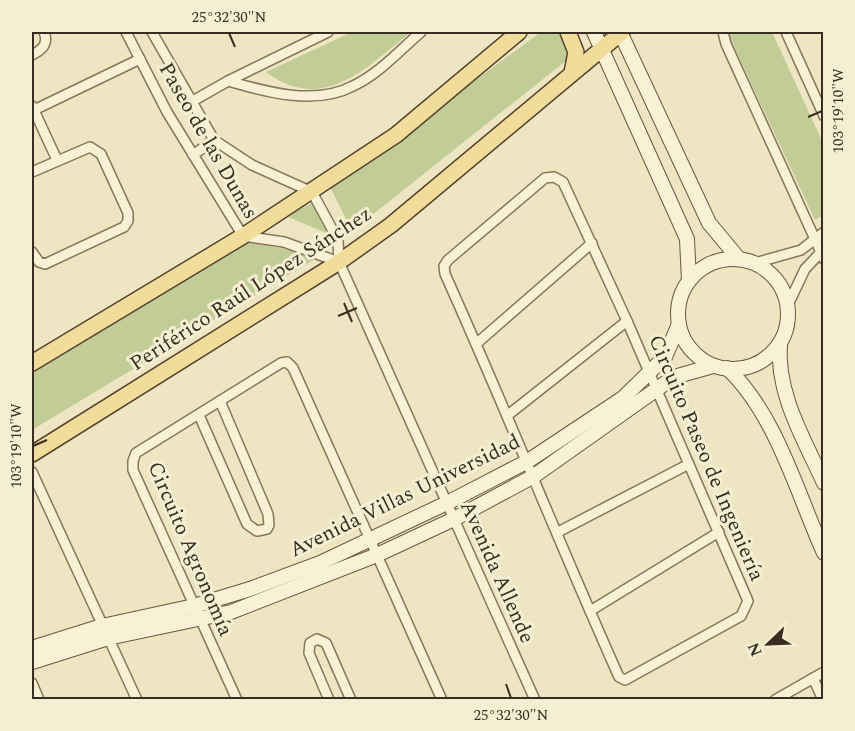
<svg xmlns="http://www.w3.org/2000/svg" width="855" height="731" font-family="Spectral,serif">
  <style>
    .green { fill: #c1cc97 }
    .lines { fill: none; stroke-linecap: round; stroke-linejoin: round }
    .street-casing { stroke: #88765a; stroke-width: 12 }
    .secondary-casing { stroke: #6a573d; stroke-width: 16 }
    .primary-casing { stroke: #56442e; stroke-width: 18 }
    .street { stroke: #f9f1d6; stroke-width: 9 }
    .secondary { stroke: #f9f1d6; stroke-width: 14 }
    .primary { stroke: #f1dd9b; stroke-width: 15 }
    .ticks { fill: none; stroke: #382d1e; stroke-width: 2 }
    .labels { text-anchor: middle; dominant-baseline: central; stroke-width: 6; stroke-linejoin: round; paint-order: stroke }
    .street-label { font-size: 21px; fill: #382d1e; stroke: #f5eed2 }
    .neatline { fill: none; stroke: #382d1e; stroke-width: 2 }
    .ticks-label { font-size: 15px; text-anchor: middle; fill: #382d1e }
  </style>
  <rect width="100%" height="100%" fill="#eee5c3"/>
  <!-- green -->
  <g class="green">
    <path d="M352,32H411C367,67 323,115 266,72Z"/>
    <path d="M541,32H558C567,39 571,50 567,60L352,231L330,187Z"/>
    <polygon points="733,32 772,32 823,143 823,215 815,220 729,36"/>
    <polygon points="318,200 340,239 286,216"/>
    <polygon points="242,241 320,256 32,430 32,371"/>
  </g>
  <g class="lines">
    <!-- street casing -->
    <g class="street-casing">
      <g id="street">
        <polyline points="126,32 167,112 243,236 284,242 339,262"/>
        <polyline points="152,32 214,140 252,165 312,192 338,240 339,262 535,700"/>
        <polyline points="723,32 726,44 824,259"/>
        <polyline points="786,32 824,116"/>
        <path d="M32,55C42,50 49,44 44,32"/>
        <path d="M228,81C266,92 315,106 353,86C379,74 400,50 421,32"/>
        <polyline points="191,102 228,81 328,32"/>
        <polyline points="32,106 57,160"/>
        <polyline points="32,111 140,59"/>
        <polyline points="193,155 214,140"/>
        <polyline points="32,172 90,147 101,154 128,213 128,221 124,227 45,264 39,262 32,252"/>
        <path d="M554,177L563,182L627,321L748,601L741,616L625,680L619,677C559,543 505,407 445,274L444,266L448,260L545,178Z"/>
        <polyline points="755,263 801,250 824,232"/>
        <polyline points="787,307 805,269 824,249"/>
        <polyline points="476,344 592,243"/>
        <polyline points="199,415 247,524 257,531 267,529 269,525 268,514 220,401"/>
        <polyline points="508,415 627,321"/>
        <polyline points="32,472 137,700"/>
        <polyline points="558,532 689,464"/>
        <polyline points="590,611 719,532"/>
        <polyline points="813,678 823,700"/>
        <polyline points="32,683 39,700"/>
        <polyline points="237,700 133,470 133,461 136,453 281,363 287,362 293,368 442,700"/>
        <polyline points="329,700 309,653 310,643 317,639 326,643 351,700"/>
        <polyline points="775,700 824,672"/>
      </g>
    </g>
    <!-- secondary casing -->
    <g class="secondary-casing">
      <g id="secondary">
        <polyline points="594,32 687,239 689,281"/>
        <polyline points="620,32 709,223 739,259"/>
        <circle cx="733" cy="314" r="55"/>
        <path d="M780,343C776,393 803,437 824,483"/>
        <path d="M727,368C776,414 797,493 824,553"/>
        <polyline points="32,648 102,626 194,606 250,589 320,563 447,503 528,461 623,398 665,357 679,324"/>
        <polyline points="32,662 108,638 231,612 377,555 454,519 534,476 674,377 713,366"/>
      </g>
    </g>
    <!-- primary casing -->
    <g class="primary-casing">
      <g id="primary">
        <polyline points="568,32 576,52 572,73"/>
        <polyline points="32,363 243,236 396,135 519,32"/>
        <polyline points="32,454 339,262 391,225 622,32"/>
      </g>
    </g>
    <!-- street -->
    <use href="#street" class="street"/>
    <!-- secondary -->
    <use href="#secondary" class="secondary"/>
    <!-- primary -->
    <use href="#primary" class="primary"/>
  </g>
  <!-- ticks -->
  <path class="ticks" d="M229,33L235,47M808,117L822,111M344,303L352,322M338,316L357,308M33,446L47,440M506,684L511,698"/>
  <g class="labels">
    <!-- street labels -->
    <g class="street-label">
      <text transform="translate(208 141) rotate(60)">Paseo de las Dunas</text>
      <text transform="translate(251 289) rotate(-33)">Periférico Raúl López Sánchez</text>
      <text transform="translate(706 458) rotate(67)">Circuito Paseo de Ingeniería</text>
      <text transform="translate(405 496) rotate(-26)">Avenida Villas Universidad</text>
      <text transform="translate(190 549) rotate(67)">Circuito Agronomía</text>
      <text transform="translate(497 572) rotate(66)">Avenida Allende</text>
    </g>
  </g>
  <!-- border -->
  <rect width="855" height="731" fill="none" stroke="#f5eed2" stroke-width="66"/>
  <!-- north arrow -->
  <g transform="translate(768 644) rotate(247)" stroke="#f5eed2" stroke-width="4.5" paint-order="stroke">
  <path d="M0-4.5L10 22L0 15L-10 22Z" fill="#382d1e"/>
  <text y="-9" font-size="16" font-weight="bold" text-anchor="middle" fill="#382d1e">N</text>
  </g>
  <rect x="33" y="33" width="789" height="665" class="neatline"/>
  <g class="ticks-label">
    <text x="229" y="22">25°32'30"N</text>
    <text transform="translate(838 111) rotate(-90)" y="5">103°19'10"W</text>
    <text transform="translate(16 446) rotate(-90)" y="5">103°19'10"W</text>
    <text x="511" y="720">25°32'30"N</text>
  </g>
</svg>
